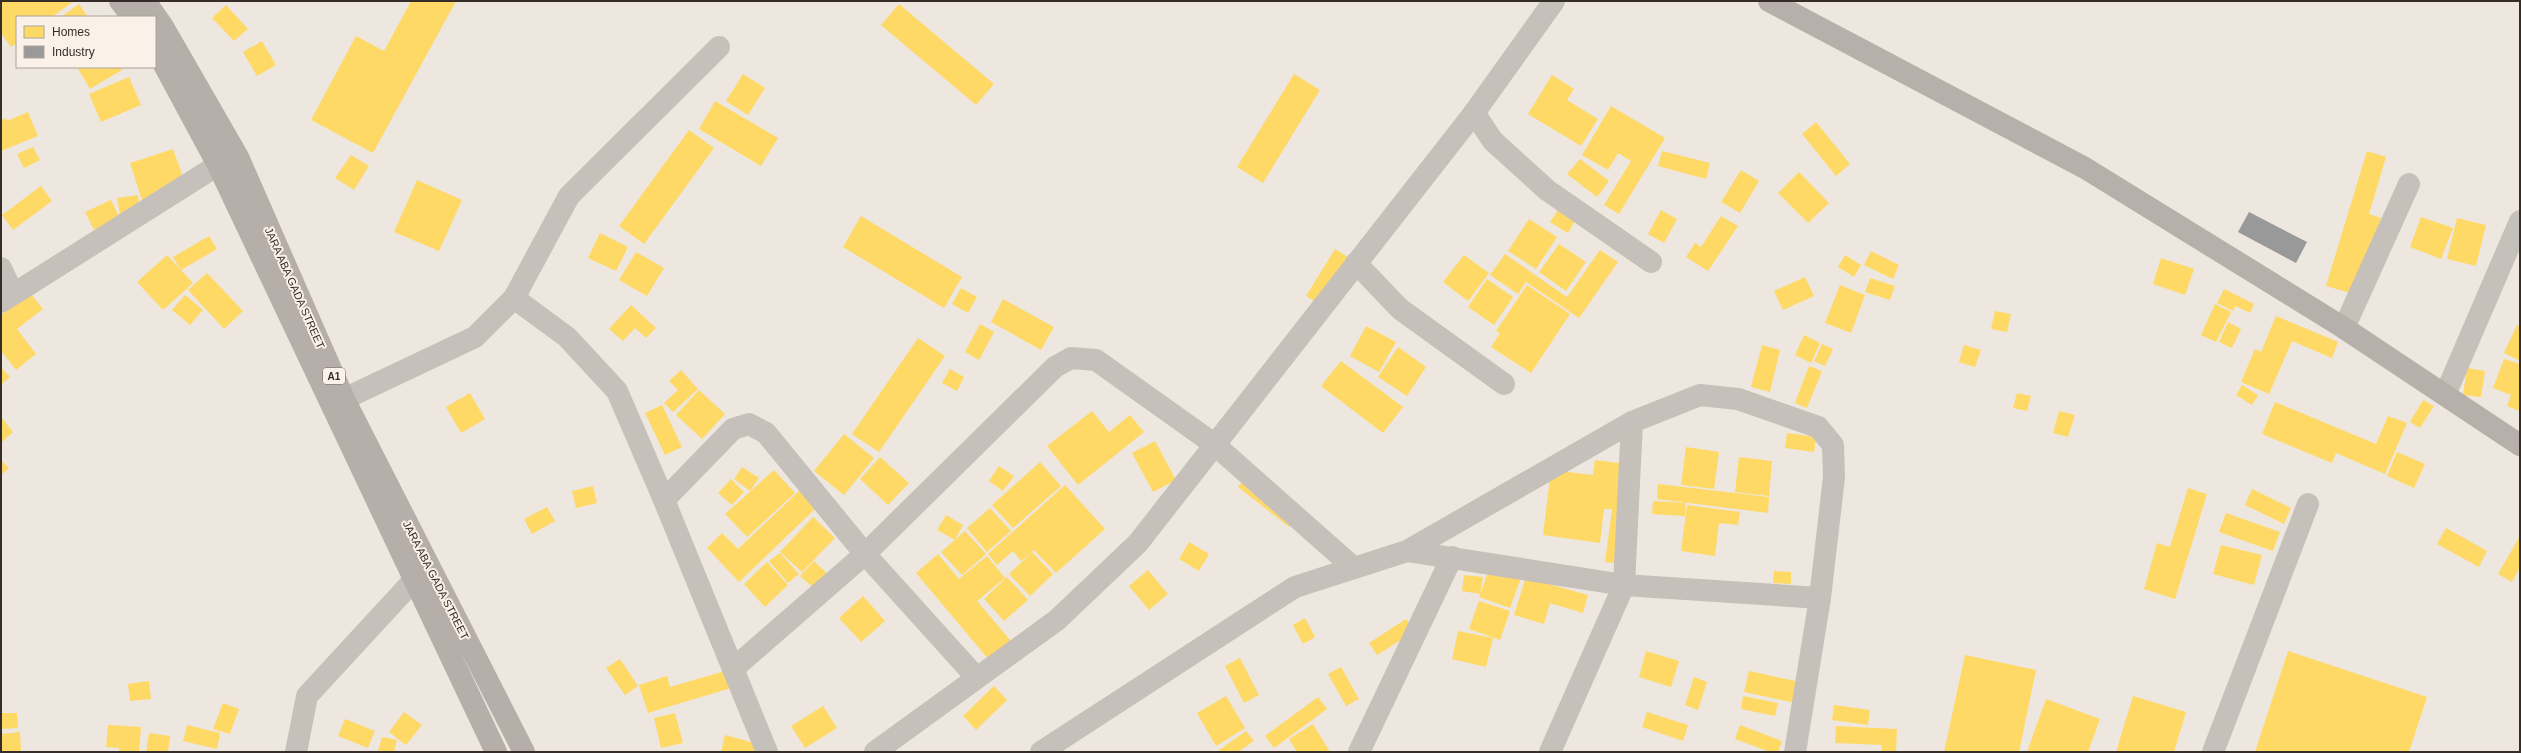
<svg xmlns="http://www.w3.org/2000/svg" width="2521" height="753" font-family="Arial,sans-serif">
  <style>
    .homes { fill: #ffd966 }
    .industry { fill: #999 }
    .lines { fill: none; stroke-linecap: round; stroke-linejoin: round }
    .street { stroke: #c6c0ba; stroke-width: 22 }
    .secondary { stroke: #b7b0aa; stroke-width: 22 }
    .primary { stroke: #b5aea9; stroke-width: 22 }
    .labels { text-anchor: middle; dominant-baseline: central; stroke-width: 4; stroke-linejoin: round; paint-order: stroke }
    .shield { fill: #faf2e8; stroke: #726862; stroke-width: 1 }
    .shield-label { font-size: 10px; font-weight: bold; fill: #372d28 }
    .street-label { font-size: 11px; fill: #372d28; stroke: #faf2e8 }
  </style>
  <rect width="100%" height="100%" fill="#ede7e0"/>
  <!-- homes -->
  <g class="homes">
    <polygon points="1,1 74,1 52,17 17,17 17,43 11,47 1,33"/>
    <polygon points="411,1 456,1 373,153 311,120 356,36 384,51"/>
    <polygon points="79,4 88,17 61,17"/>
    <polygon points="899,4 994,84 976,105 881,25"/>
    <polygon points="226,5 248,29 234,41 212,18"/>
    <polygon points="262,41 276,65 257,76 243,52"/>
    <polygon points="77,67 120,67 122,70 90,89"/>
    <polygon points="743,74 765,88 748,115 726,101"/>
    <polygon points="1294,74 1320,90 1263,183 1237,167"/>
    <polygon points="1552,75 1574,89 1567,100 1598,119 1581,146 1528,114"/>
    <polygon points="129,77 141,105 101,122 89,94"/>
    <polygon points="715,101 778,138 761,166 699,129"/>
    <polygon points="1611,106 1665,138 1619,214 1604,205 1631,161 1618,153 1608,170 1582,155"/>
    <polygon points="28,112 38,136 1,151 1,120 6,118 7,121"/>
    <polygon points="1816,122 1850,164 1836,176 1802,134"/>
    <polygon points="689,130 714,148 644,244 619,226"/>
    <polygon points="33,147 40,160 24,168 17,154"/>
    <polygon points="173,149 189,194 145,209 130,163"/>
    <polygon points="1662,151 1710,163 1706,179 1658,166"/>
    <polygon points="2367,151 2386,157 2369,214 2381,218 2363,277 2354,294 2326,286"/>
    <polygon points="351,155 369,166 354,190 335,178"/>
    <polygon points="1580,159 1609,181 1597,197 1567,174"/>
    <polygon points="1741,170 1759,181 1740,213 1721,202"/>
    <polygon points="1799,172 1829,203 1808,223 1778,193"/>
    <polygon points="417,180 462,200 439,251 394,232"/>
    <polygon points="41,186 52,201 13,230 2,215"/>
    <polygon points="138,195 140,212 120,215 117,198"/>
    <polygon points="111,200 120,218 94,230 85,212"/>
    <polygon points="1560,207 1577,217 1568,233 1550,222"/>
    <polygon points="1661,210 1677,219 1664,243 1648,234"/>
    <polygon points="861,216 962,277 944,308 843,247"/>
    <polygon points="1721,216 1738,226 1708,271 1686,257 1695,243 1701,247"/>
    <polygon points="2421,217 2453,228 2441,259 2410,247"/>
    <polygon points="2457,218 2486,225 2476,266 2447,259"/>
    <polygon points="1529,219 1557,237 1536,269 1508,251"/>
    <polygon points="600,233 628,247 616,271 588,258"/>
    <polygon points="209,236 217,249 181,270 193,283 163,310 137,282 167,255 181,270 173,257"/>
    <polygon points="1559,244 1586,262 1566,291 1539,272"/>
    <polygon points="1335,249 1354,261 1325,308 1306,296"/>
    <polygon points="1600,250 1618,262 1579,318 1526,282 1518,294 1490,275 1505,254 1567,297"/>
    <polygon points="1871,251 1899,265 1893,279 1864,265"/>
    <polygon points="636,252 664,268 647,296 619,280"/>
    <polygon points="1464,255 1489,273 1468,301 1443,282"/>
    <polygon points="1845,255 1861,265 1854,277 1838,267"/>
    <polygon points="2161,258 2194,269 2185,295 2153,284"/>
    <polygon points="207,273 243,311 224,329 188,290"/>
    <polygon points="1805,277 1814,296 1783,310 1774,291"/>
    <polygon points="1870,278 1895,286 1890,300 1865,292"/>
    <polygon points="1487,279 1513,297 1494,325 1468,307"/>
    <polygon points="1527,285 1570,314 1531,373 1491,347 1500,333 1496,331"/>
    <polygon points="1840,285 1865,295 1851,333 1825,323"/>
    <polygon points="961,288 977,297 968,313 952,304"/>
    <polygon points="2224,289 2254,304 2250,313 2235,306 2233,311 2217,303"/>
    <polygon points="30,293 43,309 17,329 36,354 16,370 1,351 1,315"/>
    <polygon points="185,295 203,310 190,325 172,310"/>
    <polygon points="1003,299 1054,327 1041,350 991,322"/>
    <polygon points="2215,304 2231,312 2216,342 2201,335"/>
    <polygon points="631,305 656,328 646,338 635,328 623,341 609,329"/>
    <polygon points="1995,311 2011,314 2007,332 1991,329"/>
    <polygon points="2276,316 2338,342 2332,358 2292,341 2269,394 2241,382 2255,349 2261,352"/>
    <polygon points="2228,322 2241,329 2232,348 2219,342"/>
    <polygon points="980,324 994,332 979,360 965,352"/>
    <polygon points="2517,325 2520,326 2520,361 2504,353"/>
    <polygon points="1366,326 1396,342 1379,372 1350,356"/>
    <polygon points="1804,335 1820,343 1811,363 1795,355"/>
    <polygon points="918,338 945,356 879,452 852,434"/>
    <polygon points="1822,344 1833,349 1825,366 1814,361"/>
    <polygon points="1762,345 1780,350 1770,392 1751,387"/>
    <polygon points="1964,345 1981,350 1975,367 1959,362"/>
    <polygon points="1398,347 1426,367 1407,396 1378,377"/>
    <polygon points="2504,359 2520,364 2520,411 2507,406 2511,395 2493,388"/>
    <polygon points="1341,361 1403,407 1383,433 1321,386"/>
    <polygon points="1809,366 1822,371 1807,408 1795,403"/>
    <polygon points="1,367 10,377 1,385"/>
    <polygon points="2467,368 2485,371 2481,397 2463,395"/>
    <polygon points="950,369 964,377 957,391 942,383"/>
    <polygon points="681,370 698,389 673,412 664,403 678,390 669,381"/>
    <polygon points="2242,385 2258,395 2252,405 2236,395"/>
    <polygon points="699,390 725,414 702,439 676,415"/>
    <polygon points="470,393 485,419 461,433 446,407"/>
    <polygon points="2017,393 2031,396 2027,411 2013,408"/>
    <polygon points="2423,400 2434,406 2420,428 2410,422"/>
    <polygon points="2275,402 2376,444 2388,416 2407,423 2385,474 2336,453 2332,463 2262,434"/>
    <polygon points="662,405 682,447 665,455 645,413"/>
    <polygon points="1092,411 1109,432 1130,415 1144,432 1078,485 1047,446"/>
    <polygon points="2059,411 2075,415 2068,437 2053,433"/>
    <polygon points="1,417 13,432 2,442 1,441"/>
    <polygon points="1787,433 1816,437 1814,452 1785,448"/>
    <polygon points="844,434 874,458 844,495 814,471"/>
    <polygon points="1155,441 1176,480 1153,492 1132,453"/>
    <polygon points="1686,447 1719,452 1714,489 1681,485"/>
    <polygon points="2397,452 2425,464 2414,488 2387,476"/>
    <polygon points="880,457 909,483 888,505 860,479"/>
    <polygon points="1739,457 1772,461 1769,496 1735,492"/>
    <polygon points="1,460 9,468 1,475"/>
    <polygon points="1595,460 1634,465 1622,564 1605,562 1612,509 1604,509 1600,543 1543,535 1551,470 1593,475"/>
    <polygon points="1040,462 1061,486 1013,528 992,505"/>
    <polygon points="999,466 1014,476 1003,491 989,481"/>
    <polygon points="742,467 759,478 750,491 734,479"/>
    <polygon points="774,470 795,493 747,537 725,514"/>
    <polygon points="1250,472 1301,513 1289,527 1238,487"/>
    <polygon points="731,479 744,492 732,505 718,493"/>
    <polygon points="1658,484 1769,497 1768,513 1657,499"/>
    <polygon points="1065,485 1105,529 1056,573 1034,550 1021,561 1013,551 997,565 988,554"/>
    <polygon points="593,486 597,503 576,508 572,491"/>
    <polygon points="2188,488 2207,494 2175,599 2144,589 2157,543 2170,547"/>
    <polygon points="2252,489 2291,508 2284,524 2245,505"/>
    <polygon points="799,491 816,508 739,582 707,548 722,533 738,549"/>
    <polygon points="1653,501 1686,503 1685,516 1652,514"/>
    <polygon points="1687,505 1740,512 1738,525 1719,523 1715,556 1681,551"/>
    <polygon points="547,507 555,521 532,534 524,519"/>
    <polygon points="990,508 1011,531 987,552 967,528"/>
    <polygon points="2226,513 2280,532 2273,551 2219,532"/>
    <polygon points="946,515 963,525 955,540 937,530"/>
    <polygon points="813,517 835,538 802,572 780,552"/>
    <polygon points="2446,528 2487,551 2479,567 2437,544"/>
    <polygon points="965,531 986,554 962,575 941,552"/>
    <polygon points="2520,536 2520,567 2512,582 2498,574"/>
    <polygon points="1189,542 1209,554 1199,571 1179,559"/>
    <polygon points="2221,545 2262,555 2254,585 2213,574"/>
    <polygon points="1032,552 1053,574 1030,596 1009,574"/>
    <polygon points="780,553 799,574 788,583 769,561"/>
    <polygon points="938,554 959,579 987,556 1005,578 977,601 1011,641 989,660 916,573"/>
    <polygon points="814,561 831,577 818,592 800,576"/>
    <polygon points="767,562 788,585 765,607 744,584"/>
    <polygon points="1490,567 1521,578 1510,608 1479,597"/>
    <polygon points="1148,570 1168,594 1149,610 1129,586"/>
    <polygon points="1774,571 1791,572 1791,584 1773,583"/>
    <polygon points="1527,573 1545,583 1588,595 1583,613 1550,603 1544,624 1514,615"/>
    <polygon points="1464,575 1483,577 1480,594 1462,591"/>
    <polygon points="1007,577 1028,600 1004,621 984,599"/>
    <polygon points="863,596 885,621 861,642 839,618"/>
    <polygon points="1479,601 1510,611 1500,640 1469,629"/>
    <polygon points="1305,618 1315,637 1303,644 1293,625"/>
    <polygon points="1406,619 1415,631 1377,655 1369,643"/>
    <polygon points="1458,631 1493,638 1486,667 1452,659"/>
    <polygon points="1646,651 1679,661 1671,687 1639,677"/>
    <polygon points="2288,651 2427,697 2409,752 2255,752"/>
    <polygon points="1965,655 2036,670 2019,752 1944,752"/>
    <polygon points="1240,658 1259,695 1244,703 1225,666"/>
    <polygon points="620,659 638,686 625,695 606,668"/>
    <polygon points="1341,667 1359,699 1346,706 1328,674"/>
    <polygon points="725,671 731,688 648,713 639,685 667,676 670,687"/>
    <polygon points="1749,671 1809,684 1805,705 1744,692"/>
    <polygon points="1694,677 1707,682 1698,710 1685,705"/>
    <polygon points="149,681 151,699 130,701 128,684"/>
    <polygon points="994,686 1007,700 976,730 963,716"/>
    <polygon points="1226,696 1245,728 1216,746 1197,713"/>
    <polygon points="1743,696 1778,703 1775,716 1741,709"/>
    <polygon points="2133,696 2186,712 2174,752 2116,752"/>
    <polygon points="1318,697 1327,709 1274,748 1265,736"/>
    <polygon points="2046,699 2100,719 2088,752 2027,752"/>
    <polygon points="223,703 239,709 230,734 213,729"/>
    <polygon points="1834,705 1870,710 1868,725 1832,720"/>
    <polygon points="823,706 837,728 805,748 791,726"/>
    <polygon points="404,712 422,725 406,745 389,732"/>
    <polygon points="1647,712 1688,725 1683,741 1642,727"/>
    <polygon points="1,713 17,713 18,728 1,729"/>
    <polygon points="675,713 683,743 661,748 654,718"/>
    <polygon points="345,719 375,731 368,748 338,736"/>
    <polygon points="1313,724 1330,752 1297,752 1289,739"/>
    <polygon points="108,725 141,727 139,752 119,752 119,748 106,747"/>
    <polygon points="187,725 220,733 217,749 183,741"/>
    <polygon points="1740,725 1782,741 1778,752 1770,752 1735,739"/>
    <polygon points="1836,726 1897,729 1896,752 1881,752 1882,745 1835,743"/>
    <polygon points="1246,731 1254,741 1238,752 1221,752 1219,750"/>
    <polygon points="20,732 21,752 1,752 1,734"/>
    <polygon points="149,733 170,736 168,752 146,752"/>
    <polygon points="725,735 761,745 760,752 721,752"/>
    <polygon points="382,737 397,740 394,752 378,751"/>
  </g>
  <!-- industry -->
  <polygon class="industry" points="2249,212 2307,242 2296,263 2238,232"/>
  <g class="lines">
    <!-- street -->
    <g class="street">
      <polyline points="1474,113 1493,141 1547,190 1651,262"/>
      <polyline points="1356,263 1400,309 1504,384"/>
      <polyline points="1,268 13,294"/>
      <polyline points="514,298 567,337 617,391 664,500 767,752"/>
      <polyline points="1,302 218,165"/>
      <polyline points="2344,328 2409,184"/>
      <polyline points="2445,395 2520,221"/>
      <polyline points="344,399 475,337 514,298 569,196 719,47"/>
      <polyline points="664,500 733,429 749,424 766,433 865,554 976,677"/>
      <polyline points="1407,551 1624,585 1820,598"/>
      <polyline points="734,668 865,554 1055,367 1071,358 1096,360 1214,444 1354,568"/>
      <polyline points="296,752 307,696 414,580"/>
      <polyline points="875,752 1057,620 1138,543 1474,113 1554,1"/>
      <polyline points="1041,752 1295,587 1407,551 1632,422 1700,395 1738,399 1818,427 1833,445 1834,477 1820,598 1795,752"/>
      <polyline points="1359,752 1452,557"/>
      <polyline points="1550,752 1624,585 1632,422"/>
      <polyline points="2213,752 2308,504"/>
    </g>
    <!-- secondary -->
    <polyline class="secondary" points="1769,1 2085,168 2344,328 2520,445"/>
    <!-- primary -->
    <g class="primary">
      <polyline points="120,1 132,17"/>
      <polyline points="145,1 162,25 238,157 344,399 524,752"/>
      <polyline points="155,48 218,165 496,752"/>
    </g>
  </g>
  <g class="labels">
    <!-- shield labels -->
    <rect class="shield" x="323" y="368" width="22" height="16" rx="3"/>
    <g class="shield-label">
      <text x="334" y="376">A1</text>
    </g>
    <!-- street labels -->
    <g class="street-label">
      <text transform="translate(295 288) rotate(66)">JARA ABA GADA STREET</text>
      <text transform="translate(436 580) rotate(63)">JARA ABA GADA STREET</text>
    </g>
  </g>
  <!-- border -->
  <rect width="2521" height="753" fill="none" stroke="#372d28" stroke-width="4"/>
  <!-- legend -->
  <rect x="16" y="16" width="140" height="52" fill="#faf2e8" stroke="#aca39b"/>
  <rect x="24" y="26" width="20" height="12" fill="#ffd966" stroke="#aca39b"/>
  <text x="52" y="36" font-size="12" fill="#372d28">Homes</text>
  <rect x="24" y="46" width="20" height="12" fill="#999999" stroke="#aca39b"/>
  <text x="52" y="56" font-size="12" fill="#372d28">Industry</text>
</svg>
